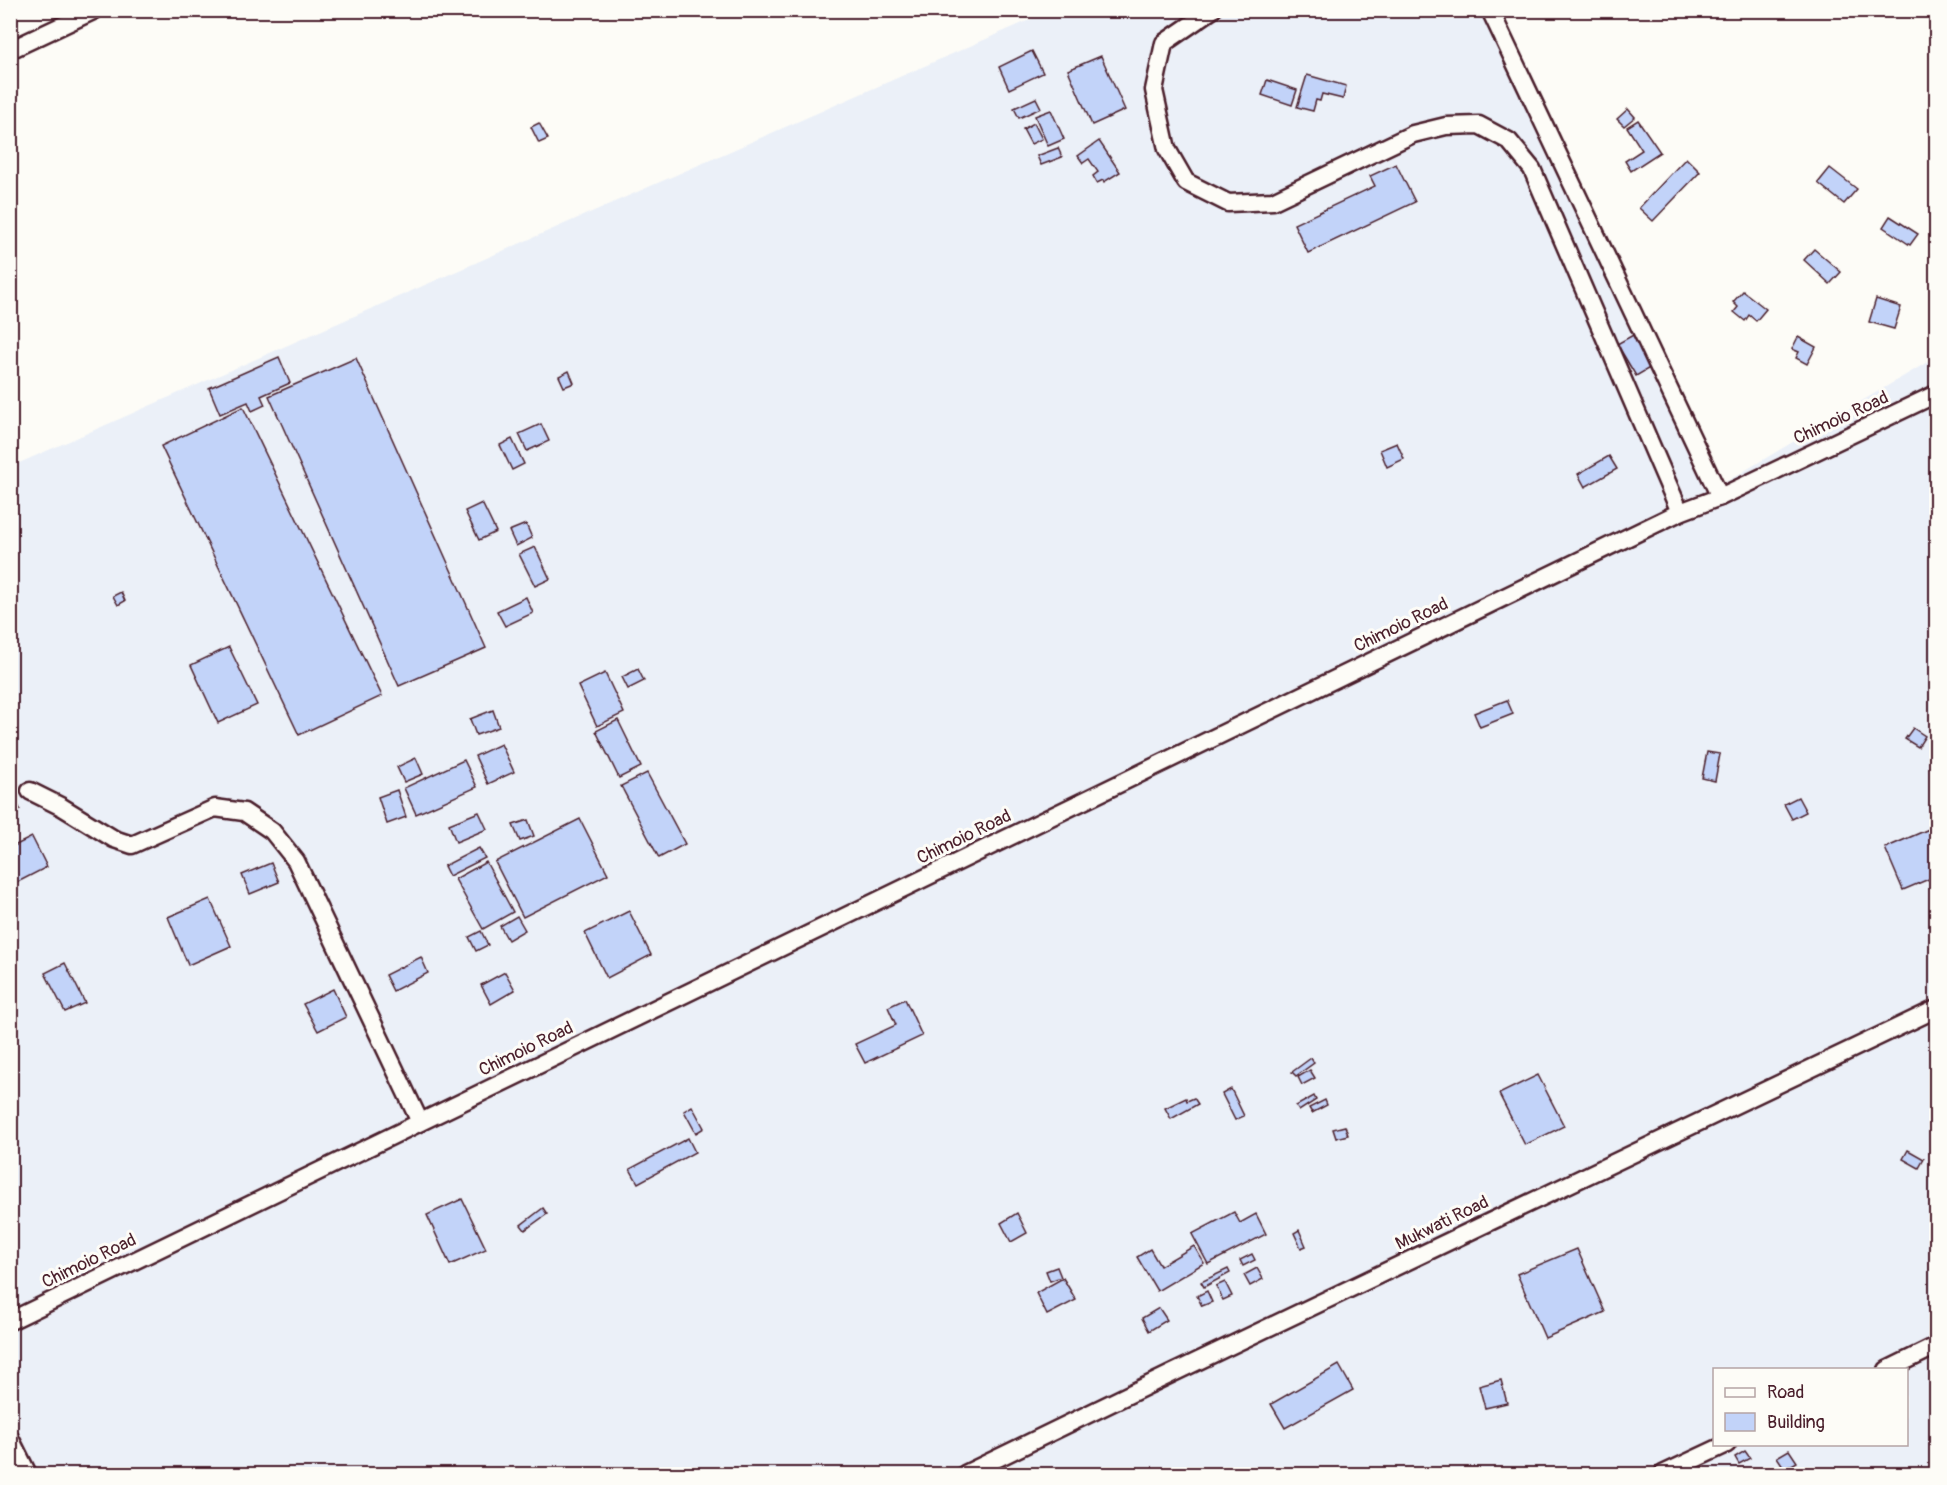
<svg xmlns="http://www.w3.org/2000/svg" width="1947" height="1485" font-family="Pangolin,sans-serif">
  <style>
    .built { fill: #ebf0f8; fill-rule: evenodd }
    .building { fill: #c2d3f9; stroke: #4a1f2b; stroke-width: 1.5 }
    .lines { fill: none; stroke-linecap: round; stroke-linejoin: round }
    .minor-casing { stroke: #4a1f2b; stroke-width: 21 }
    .minor { stroke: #fdfcf7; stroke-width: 16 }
    .labels { text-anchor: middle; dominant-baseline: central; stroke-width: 6; stroke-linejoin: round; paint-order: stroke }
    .street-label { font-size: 18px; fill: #4a1f2b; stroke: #fdfcf7 }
  </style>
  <rect width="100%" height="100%" fill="#fdfcf7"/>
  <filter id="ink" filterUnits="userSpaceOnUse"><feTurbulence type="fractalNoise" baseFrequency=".0167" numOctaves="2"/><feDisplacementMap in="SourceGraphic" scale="12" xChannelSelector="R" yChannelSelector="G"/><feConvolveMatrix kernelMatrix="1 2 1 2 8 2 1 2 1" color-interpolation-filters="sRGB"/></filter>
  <g filter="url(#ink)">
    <!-- built -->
    <path class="built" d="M1050,11H1497L1714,489L1936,357V1474H29L10,1429V467ZM1714,1370H1906V1444H1714Z"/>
    <!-- building -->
    <g class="building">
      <polygon points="1032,51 1043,73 1009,89 999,67"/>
      <polygon points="1101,56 1125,110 1092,125 1068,70"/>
      <polygon points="1307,75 1346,86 1343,99 1322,94 1320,101 1316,100 1313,111 1297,107"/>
      <polygon points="1267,80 1297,90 1292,105 1262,95"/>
      <polygon points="1036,98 1041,108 1019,118 1014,108"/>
      <polygon points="1628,109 1635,117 1624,126 1617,119"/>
      <polygon points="1051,110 1064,139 1048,146 1035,116"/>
      <polygon points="1638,120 1660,152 1631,171 1625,161 1642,150 1627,127"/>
      <polygon points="539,123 548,139 539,143 531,127"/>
      <polygon points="1034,123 1042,139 1031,144 1023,129"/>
      <polygon points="1099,141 1120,172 1104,182 1103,180 1097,183 1093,176 1098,172 1089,159 1083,163 1078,156"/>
      <polygon points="1058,148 1062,157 1041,165 1037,156"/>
      <polygon points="1686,158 1700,172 1653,221 1639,208"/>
      <polygon points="1396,164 1415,202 1308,253 1294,224 1375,186 1370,176"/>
      <polygon points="1830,168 1857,189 1844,204 1818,183"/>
      <polygon points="1890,216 1918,234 1910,245 1883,227"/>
      <polygon points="1814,249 1841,272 1830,284 1804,260"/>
      <polygon points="1743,291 1766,309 1756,321 1749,315 1745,321 1734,312 1738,307 1733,302"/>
      <polygon points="1876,299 1901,307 1894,329 1869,322"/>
      <polygon points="1635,334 1653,366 1636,376 1617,344"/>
      <polygon points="1798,337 1816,347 1807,364 1796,358 1799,352 1792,349"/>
      <polygon points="279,357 290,383 261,396 265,405 252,411 248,402 220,414 209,388"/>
      <polygon points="356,358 486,648 399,686 269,396"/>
      <polygon points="569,371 574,383 564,387 559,376"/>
      <polygon points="243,407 382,696 299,735 161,446"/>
      <polygon points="541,424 549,441 527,451 519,434"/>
      <polygon points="512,439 524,464 512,470 500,445"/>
      <polygon points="1397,443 1404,459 1387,467 1380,450"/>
      <polygon points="1609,456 1617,469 1585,487 1578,474"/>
      <polygon points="482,503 496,532 479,540 465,511"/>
      <polygon points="526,524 532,538 516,546 509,531"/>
      <polygon points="535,547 550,579 535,586 519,554"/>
      <polygon points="121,592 125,601 118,605 113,596"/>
      <polygon points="526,597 533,613 505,626 497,611"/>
      <polygon points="229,647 257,705 218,723 191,665"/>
      <polygon points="638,669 644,681 628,689 622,677"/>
      <polygon points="605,673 624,713 597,726 578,686"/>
      <polygon points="1507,700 1513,714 1480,727 1474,713"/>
      <polygon points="493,710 499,727 476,735 470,719"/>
      <polygon points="618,720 641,767 619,778 596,731"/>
      <polygon points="1913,728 1925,736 1918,747 1905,739"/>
      <polygon points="501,744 514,772 488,784 475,756"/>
      <polygon points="1707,752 1720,754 1715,781 1702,778"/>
      <polygon points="416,758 423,774 404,782 397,767"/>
      <polygon points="464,760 477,787 416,814 404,788"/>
      <polygon points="647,773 685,844 659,858 621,786"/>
      <polygon points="10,789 20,809 10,813"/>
      <polygon points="397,790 406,817 387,824 378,797"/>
      <polygon points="1798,797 1806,812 1792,819 1784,804"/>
      <polygon points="479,812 487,829 456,842 449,824"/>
      <polygon points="580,819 608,874 523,917 495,862"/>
      <polygon points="528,820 534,836 520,841 513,825"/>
      <polygon points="1936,826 1936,876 1903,890 1885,848"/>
      <polygon points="32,837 47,867 10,886 10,848"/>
      <polygon points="479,848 485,858 449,876 444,866"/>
      <polygon points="486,862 513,912 483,929 455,879"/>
      <polygon points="271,863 279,882 250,894 242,875"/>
      <polygon points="210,899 231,946 188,965 168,917"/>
      <polygon points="629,911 651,955 607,978 585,933"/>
      <polygon points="517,916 525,930 508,940 500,926"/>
      <polygon points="481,931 488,945 476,951 469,937"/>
      <polygon points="421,957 428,973 393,991 385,975"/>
      <polygon points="65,963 85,1003 65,1012 45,973"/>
      <polygon points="505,972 515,990 491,1004 481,985"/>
      <polygon points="333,989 346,1017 318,1031 303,1004"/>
      <polygon points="905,999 922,1036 865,1063 855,1044 896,1025 888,1007"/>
      <polygon points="1311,1058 1314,1063 1296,1076 1292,1072"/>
      <polygon points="1310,1070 1315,1078 1302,1085 1298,1077"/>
      <polygon points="1538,1075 1564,1126 1525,1145 1499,1094"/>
      <polygon points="1231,1089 1244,1116 1235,1120 1222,1094"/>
      <polygon points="1314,1096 1316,1100 1299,1111 1296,1106"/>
      <polygon points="1186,1098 1187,1101 1194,1098 1198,1104 1171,1119 1165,1108"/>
      <polygon points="1325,1100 1327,1105 1312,1113 1309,1108"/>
      <polygon points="692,1106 704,1128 696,1133 684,1111"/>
      <polygon points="1345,1126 1348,1135 1336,1138 1333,1129"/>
      <polygon points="688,1138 695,1152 638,1183 630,1169"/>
      <polygon points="1908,1150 1924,1159 1919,1168 1903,1159"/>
      <polygon points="462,1199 486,1249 450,1265 427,1215"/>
      <polygon points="543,1208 547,1214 525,1230 521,1225"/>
      <polygon points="1234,1212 1240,1223 1256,1214 1266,1234 1208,1264 1192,1234"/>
      <polygon points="1017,1213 1027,1233 1011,1242 1001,1223"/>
      <polygon points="1299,1230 1306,1246 1301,1248 1294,1233"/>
      <polygon points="1194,1246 1204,1263 1157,1291 1137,1257 1150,1249 1160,1266"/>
      <polygon points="1577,1249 1605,1312 1545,1338 1517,1274"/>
      <polygon points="1252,1254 1255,1260 1243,1266 1240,1260"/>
      <polygon points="1057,1267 1061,1277 1050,1281 1046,1271"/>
      <polygon points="1257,1268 1263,1279 1250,1286 1244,1275"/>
      <polygon points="1228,1269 1230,1273 1204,1287 1201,1282"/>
      <polygon points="1063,1278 1076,1300 1047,1315 1036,1293"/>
      <polygon points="1225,1282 1232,1296 1223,1300 1216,1286"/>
      <polygon points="1207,1291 1212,1302 1202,1306 1197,1296"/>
      <polygon points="1159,1308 1167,1320 1149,1331 1142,1318"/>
      <polygon points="1339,1365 1353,1390 1285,1428 1271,1404"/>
      <polygon points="1501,1380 1507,1403 1485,1408 1479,1386"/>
      <polygon points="1789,1450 1797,1462 1785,1469 1777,1457"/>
      <polygon points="1745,1451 1750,1458 1739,1464 1735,1457"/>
    </g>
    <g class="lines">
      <!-- minor casing -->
      <g class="minor-casing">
        <g id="minor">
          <polyline points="1212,10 1164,43 1154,90 1167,149 1186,182 1228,203 1273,201 1413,134 1446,126 1479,125 1509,141 1532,169 1680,512"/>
          <polyline points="1490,10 1720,497"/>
          <polyline points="10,50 95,10"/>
          <polyline points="30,791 62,807 114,839 132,845 215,808 244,812 272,831 296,861 420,1122"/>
          <polyline points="10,1321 1680,512 1720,497 1936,394"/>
          <polyline points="1887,1370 1936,1346"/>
          <polyline points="10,1438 28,1474"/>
          <polyline points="965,1474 1173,1373 1936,1009"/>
          <polyline points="1663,1474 1727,1444"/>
        </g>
      </g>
      <!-- minor -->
      <use href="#minor" class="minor"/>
    </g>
  </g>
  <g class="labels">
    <!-- street labels -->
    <g class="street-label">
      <text transform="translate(1841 418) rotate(-25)">Chimoio Road</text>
      <text transform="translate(1401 625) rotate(-26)">Chimoio Road</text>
      <text transform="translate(964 837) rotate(-26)">Chimoio Road</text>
      <text transform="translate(526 1049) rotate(-26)">Chimoio Road</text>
      <text transform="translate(1442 1223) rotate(-26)">Mukwati Road</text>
      <text transform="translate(89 1261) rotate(-26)">Chimoio Road</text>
    </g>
  </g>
  <!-- margin -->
  <rect width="1947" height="1485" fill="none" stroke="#fdfcf7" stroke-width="36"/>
  <rect x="18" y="18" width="1911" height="1449" fill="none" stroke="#4a1f2b" stroke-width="2" filter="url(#ink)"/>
  <!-- legend -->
  <rect x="1713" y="1368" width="195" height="78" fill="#fdfcf7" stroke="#b5a4a5" stroke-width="1.5"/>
  <rect x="1725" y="1388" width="30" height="9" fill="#fdfcf7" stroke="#b5a4a5" stroke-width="1.5"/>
  <text x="1767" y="1398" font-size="18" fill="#4a1f2b">Road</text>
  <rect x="1725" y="1413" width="30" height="18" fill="#c2d3f9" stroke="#b5a4a5" stroke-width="1.5"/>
  <text x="1767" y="1428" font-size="18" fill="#4a1f2b">Building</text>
</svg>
